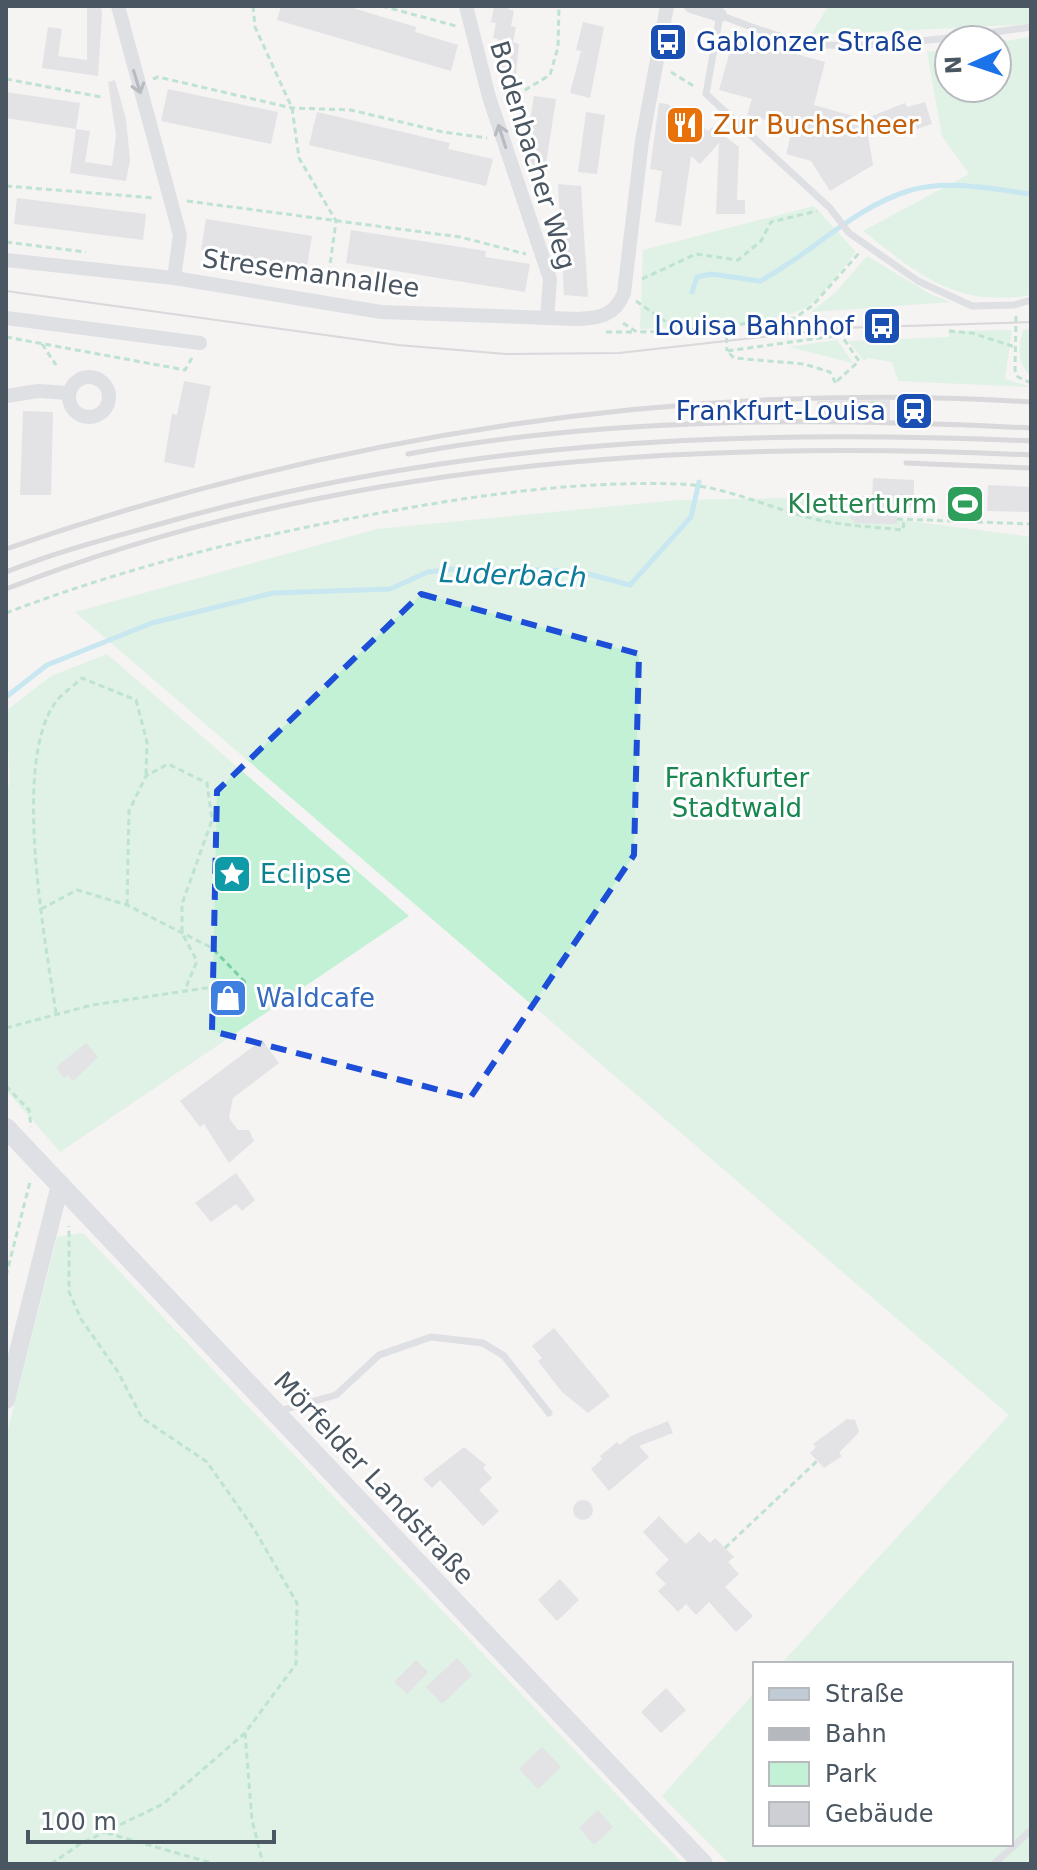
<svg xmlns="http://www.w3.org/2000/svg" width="1037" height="1870" font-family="'DejaVu Sans',sans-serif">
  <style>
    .green { fill: #c3f1d5 }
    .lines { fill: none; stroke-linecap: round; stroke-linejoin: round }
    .stream { stroke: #90daee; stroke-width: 5 }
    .building { fill: #cdcfd5 }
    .path { stroke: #7ad0a6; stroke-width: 3; stroke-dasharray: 6 4; stroke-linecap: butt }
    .service { stroke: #c1cad2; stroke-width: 7 }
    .minor { stroke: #c1cad2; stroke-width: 14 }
    .tertiary { stroke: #c1cad2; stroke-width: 18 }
    .secondary { stroke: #c1cbd6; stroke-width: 20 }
    .tram { stroke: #b5b8bd; stroke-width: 2 }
    .rail { stroke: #b5b8bd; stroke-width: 5 }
    .oneway { stroke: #6e7983 }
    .marked { fill: none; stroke: #1d4ed8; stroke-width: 6; stroke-dasharray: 16 10; stroke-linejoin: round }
    .labels { text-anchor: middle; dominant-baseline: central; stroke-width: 6; stroke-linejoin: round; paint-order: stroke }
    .transit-label { font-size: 26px; fill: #164399; stroke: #fff; text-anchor: end }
    .food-label { font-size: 26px; fill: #c56008; stroke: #fff; text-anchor: start }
    .street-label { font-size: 26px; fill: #4a5661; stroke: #fff }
    .leisure-label { font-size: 26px; fill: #27864d; stroke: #fff; text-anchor: end }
    .park-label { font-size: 26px; fill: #17864f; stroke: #fff }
    .culture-label { font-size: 26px; fill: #0d838f; stroke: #fff; text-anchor: start }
    .shop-label { font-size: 26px; fill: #366cbe; stroke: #fff; text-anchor: start }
    .water-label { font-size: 28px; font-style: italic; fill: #0c7c9b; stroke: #fff }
  </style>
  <rect width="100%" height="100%" fill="#f5f3f3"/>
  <!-- green -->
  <g class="green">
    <polygon points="828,6 1031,6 1031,24 811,35"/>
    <path d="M1031,37V295C956,308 918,274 863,231L969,174L942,136L927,52L949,49V88H997V42Z"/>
    <path d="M814,206L856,252C842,268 828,290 811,304C784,326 677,329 640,329L643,250Z"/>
    <polygon points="867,256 932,295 951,302 811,312 836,292"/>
    <path d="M1031,329V376C1017,364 1018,347 1023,330Z"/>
    <polygon points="1012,330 1005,379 1031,387 898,381 892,362 868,358 864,361 848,341 949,337 949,331"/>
    <polygon points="837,340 853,363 789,347"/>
    <polygon points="842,497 862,519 902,520 1031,537 1031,1864 730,1864 662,1796 755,1692 755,1844 1011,1844 1011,1664 781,1664 1009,1415 75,612 377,529 678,500"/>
    <polygon points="107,654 409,916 60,1152 6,1090 6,793 10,782 6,711 51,676"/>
    <polygon points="83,1233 683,1864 6,1864 6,1437 57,1237"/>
  </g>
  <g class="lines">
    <!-- stream -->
    <g class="stream">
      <path d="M692,292L697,277L711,274L760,281C810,255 853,208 908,191C947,179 992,189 1031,194"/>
      <polyline points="6,697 47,665 152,623 273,593 390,589 428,572 463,568 577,571 630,585 691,517 699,482"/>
    </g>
  </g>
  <!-- building -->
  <g class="building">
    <polygon points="87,6 101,6 102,14 98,76 42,68 48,27 62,29 58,56 87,60"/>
    <polygon points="281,6 346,6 416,27 415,32 458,45 451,71 277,20"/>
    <polygon points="494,6 509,6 508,9 514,11 511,26 516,27 513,42 519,44 516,74 496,70 498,39 493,38 496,23 491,22"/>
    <polygon points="583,22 604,27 590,98 570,93 581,51 576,50"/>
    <polygon points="734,37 825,62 814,105 864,119 905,103 907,107 925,102 932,124 917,129 914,119 868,136 873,165 830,191 811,161 786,154 793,127 747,115 752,99 719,90"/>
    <polygon points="115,80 126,119 130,160 126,181 70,173 76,129 90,131 85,162 112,166 116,135 108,82"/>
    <polygon points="168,89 278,112 271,144 161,121"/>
    <polygon points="6,92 80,103 76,129 6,118"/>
    <polygon points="534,96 556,99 545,170 523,166"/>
    <polygon points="659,103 668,104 699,132 703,127 708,131 712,127 739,147 737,200 745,200 745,214 716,214 719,143 700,164 691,156 681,226 655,222 662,171 650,169"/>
    <polygon points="317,112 450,143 448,149 493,159 486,186 309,145"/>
    <polygon points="586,112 605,115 597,174 578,172"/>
    <polygon points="558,184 581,186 588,297 564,295"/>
    <polygon points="17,198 146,214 143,240 14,224"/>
    <polygon points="206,219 312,236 307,267 201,250"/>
    <polygon points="351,230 486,251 485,257 530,264 525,292 346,263"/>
    <polygon points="184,381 211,386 194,468 164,462 172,414 177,415"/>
    <polygon points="890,400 890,420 818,419 817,401"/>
    <polygon points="23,411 53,412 51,495 20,495"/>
    <polygon points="873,478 914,480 914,507 897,506 897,524 856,523 850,517 863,496 872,502"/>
    <polygon points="988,485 1031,487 1031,512 987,511"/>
    <polygon points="235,986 246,1001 224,1017 213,1002"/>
    <polygon points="262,1040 279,1063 233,1098 229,1118 238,1130 249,1130 254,1141 229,1163 204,1124 200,1127 180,1101"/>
    <polygon points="86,1043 98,1057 73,1081 68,1075 64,1078 56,1067"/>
    <polygon points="236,1173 255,1200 242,1211 236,1204 211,1222 195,1203"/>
    <polygon points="554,1328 610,1396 588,1413 562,1392 538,1361 542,1358 532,1346"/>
    <polygon points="847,1419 855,1420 859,1432 839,1453 842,1456 824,1468 810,1453 816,1447 813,1444"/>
    <polygon points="668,1421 673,1433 639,1446 649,1457 609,1491 591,1469 602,1459 600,1456 617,1442 620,1445 631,1436"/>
    <polygon points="464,1447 486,1465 483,1468 492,1478 479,1490 499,1511 483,1526 440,1480 432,1488 423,1479"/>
    <circle cx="583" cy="1510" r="10"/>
    <polygon points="659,1516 686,1544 699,1532 710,1543 715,1538 734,1557 728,1562 739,1574 725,1587 753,1616 736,1632 709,1602 696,1615 686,1604 678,1612 658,1591 666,1584 655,1573 669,1560 643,1532"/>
    <polygon points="560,1579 579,1600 557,1621 538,1600"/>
    <polygon points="457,1658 472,1675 442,1704 426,1687"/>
    <polygon points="416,1660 428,1672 407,1694 394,1682"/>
    <polygon points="666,1688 686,1710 661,1733 641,1712"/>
    <polygon points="542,1747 561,1767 538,1789 519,1769"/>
    <polygon points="598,1810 613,1827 594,1845 579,1828"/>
  </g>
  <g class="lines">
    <!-- path -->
    <g class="path">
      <polyline points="253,6 255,27 292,108 299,158 336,221 327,287"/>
      <polyline points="382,6 456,26"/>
      <polyline points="671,72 695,87"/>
      <polyline points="6,79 101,97"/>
      <polyline points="153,79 158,77 292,108 351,110 443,132 487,138"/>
      <polyline points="505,94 525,90 550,75 558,47 559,6"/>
      <polyline points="6,186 155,198"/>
      <polyline points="187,201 460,237 526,254"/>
      <polyline points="6,242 86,252"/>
      <polyline points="642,279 696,254 738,260 761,241 771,222 817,211"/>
      <polyline points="636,301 679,331"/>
      <polyline points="1016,316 1015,370 1018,377 1031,383"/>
      <polyline points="623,323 637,332 679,331 795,318 813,305 860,252"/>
      <polyline points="726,327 727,351"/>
      <polyline points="949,331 972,333 1015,347"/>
      <polyline points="606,332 635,332"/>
      <polyline points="6,337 185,370 192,358"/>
      <polyline points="42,344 56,365"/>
      <polyline points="837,381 859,361 841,335 727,351 734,358 804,364 830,372 837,386"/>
      <polyline points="873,401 873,419"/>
      <polyline points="897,519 1031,524"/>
      <path d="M6,613C132,565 264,533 397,510C490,493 583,481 679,484C727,486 773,510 819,520C846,526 875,527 903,530L904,520"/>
      <polyline points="127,905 129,811 146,776 168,764 207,783 212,820 182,904 182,933 197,961 184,992"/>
      <polyline points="41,909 77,890 127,905 212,948 245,982"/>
      <path d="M56,1013C45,940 12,764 55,703C61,694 74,686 82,678L136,700L147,742L146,776"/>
      <polyline points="6,1028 92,1005 246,982"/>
      <polyline points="6,1086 29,1110 31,1127"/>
      <polyline points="6,1276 30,1182"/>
      <polyline points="725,1548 817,1461"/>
      <polyline points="245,1733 252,1820 263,1864"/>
      <polyline points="107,1833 215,1864"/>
      <polyline points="51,1864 80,1844 163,1804 245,1733 296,1664 297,1603 254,1529 207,1462 142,1418 118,1372 81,1319 69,1292 69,1226"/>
    </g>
    <!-- service -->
    <g class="service">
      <path d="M1031,27C964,36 895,47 827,45C791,43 754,28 720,15L706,94L830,208L849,233L918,281L972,306L1014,305L1031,300"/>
      <polyline points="279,1411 336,1395 379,1355 431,1337 483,1343 504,1356 549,1413"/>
      <polyline points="994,1864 1031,1830"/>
    </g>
    <!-- minor -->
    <g class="minor">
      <polyline points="118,6 180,235 174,278"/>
      <polyline points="466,6 489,97 550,279 547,318"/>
      <polyline points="691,6 720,15"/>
      <path d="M6,260L174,278L381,312L578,319C601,318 615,315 624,293L642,141L667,6"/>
      <polyline points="6,318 200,343"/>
      <circle cx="89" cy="397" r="20"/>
      <polyline points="6,396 38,391 68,393"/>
    </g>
    <!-- tertiary -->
    <polyline class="tertiary" points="6,1400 60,1185"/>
    <!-- secondary -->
    <polyline class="secondary" points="6,1128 703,1864"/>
    <!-- tram -->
    <polyline class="tram" points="6,291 398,345 506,354 619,353 841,328 1031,322"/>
    <!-- rail -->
    <g class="rail">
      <path d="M408,454C613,416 824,418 1031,428"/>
      <polyline points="906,463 1031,468"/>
      <path d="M6,549C334,435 684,380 1031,402"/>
      <path d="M6,572C60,550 118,536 174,520C460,441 735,428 1031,441"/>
      <path d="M6,589C331,462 686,439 1031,455"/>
    </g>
  </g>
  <!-- one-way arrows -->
  <defs><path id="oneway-shaft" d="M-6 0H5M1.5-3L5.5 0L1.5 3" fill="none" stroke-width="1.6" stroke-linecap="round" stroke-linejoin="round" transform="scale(2)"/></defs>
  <g class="oneway">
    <use href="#oneway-shaft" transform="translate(137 82) rotate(73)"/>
    <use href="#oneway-shaft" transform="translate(502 136) rotate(-108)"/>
  </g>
  <!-- marked area -->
  <path d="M0 0H1037V1870H0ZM421,594L639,654L634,855L470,1098L212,1031L217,791Z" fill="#f5f3f3" fill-opacity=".55" fill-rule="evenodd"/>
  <path class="marked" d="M421,594L639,654L634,855L470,1098L212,1031L217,791Z"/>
  <!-- icons -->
  <defs>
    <g id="bus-square" transform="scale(2)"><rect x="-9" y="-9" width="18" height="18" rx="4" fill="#1a4fb4" stroke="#fff"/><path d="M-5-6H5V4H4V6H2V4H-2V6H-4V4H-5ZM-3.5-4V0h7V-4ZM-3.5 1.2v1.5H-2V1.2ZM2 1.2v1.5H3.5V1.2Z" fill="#fff"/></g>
    <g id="restaurant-square" transform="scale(2)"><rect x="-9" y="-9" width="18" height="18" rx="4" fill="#e8710a" stroke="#fff"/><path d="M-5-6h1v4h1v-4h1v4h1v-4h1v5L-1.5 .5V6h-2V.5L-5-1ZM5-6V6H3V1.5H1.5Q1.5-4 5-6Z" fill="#fff"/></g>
    <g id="station-square" transform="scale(2)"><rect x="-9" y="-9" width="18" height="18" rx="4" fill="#1a4fb4" stroke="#fff"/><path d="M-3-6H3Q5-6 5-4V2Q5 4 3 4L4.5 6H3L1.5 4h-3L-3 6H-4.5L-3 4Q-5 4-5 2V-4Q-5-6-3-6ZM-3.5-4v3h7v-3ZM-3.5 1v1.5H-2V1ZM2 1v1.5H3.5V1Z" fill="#fff"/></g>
    <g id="stadium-square" transform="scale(2)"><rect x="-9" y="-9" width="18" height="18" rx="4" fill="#2e9e5b" stroke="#fff"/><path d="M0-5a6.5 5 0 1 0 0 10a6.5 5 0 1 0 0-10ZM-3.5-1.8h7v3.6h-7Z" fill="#fff"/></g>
    <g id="sight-square" transform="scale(2)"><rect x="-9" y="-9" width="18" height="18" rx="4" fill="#0f9aa8" stroke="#fff"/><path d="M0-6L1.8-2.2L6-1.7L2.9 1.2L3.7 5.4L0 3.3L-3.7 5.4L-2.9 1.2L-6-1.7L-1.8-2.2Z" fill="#fff"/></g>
    <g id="shop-square" transform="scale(2)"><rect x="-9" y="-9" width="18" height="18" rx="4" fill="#3f7fe0" stroke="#fff"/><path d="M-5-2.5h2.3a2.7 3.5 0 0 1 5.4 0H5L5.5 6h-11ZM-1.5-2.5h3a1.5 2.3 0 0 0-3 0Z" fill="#fff"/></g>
  </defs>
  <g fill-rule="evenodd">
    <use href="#bus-square" x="668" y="42"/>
    <use href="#restaurant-square" x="685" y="125"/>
    <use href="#bus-square" x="882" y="326"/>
    <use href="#station-square" x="914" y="411"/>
    <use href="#stadium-square" x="965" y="504"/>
    <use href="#sight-square" x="232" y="874"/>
    <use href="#shop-square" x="228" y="998"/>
  </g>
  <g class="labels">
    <!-- transit labels -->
    <g class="transit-label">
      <text x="696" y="42" text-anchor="start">Gablonzer Straße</text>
      <text x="854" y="326">Louisa Bahnhof</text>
      <text x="886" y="411">Frankfurt-Louisa</text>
    </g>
    <!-- food labels -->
    <g class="food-label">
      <text x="713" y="125">Zur Buchscheer</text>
    </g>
    <!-- street labels -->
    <g class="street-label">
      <text transform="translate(533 155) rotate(73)">Bodenbacher Weg</text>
      <text transform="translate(311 273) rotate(8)">Stresemannallee</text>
      <text transform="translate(374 1478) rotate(47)">Mörfelder Landstraße</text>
    </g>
    <!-- leisure labels -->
    <g class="leisure-label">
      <text x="937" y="504">Kletterturm</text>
    </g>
    <!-- park labels -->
    <g class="park-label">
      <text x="737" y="778">Frankfurter<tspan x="737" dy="30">Stadtwald</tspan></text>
    </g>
    <!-- culture labels -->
    <g class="culture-label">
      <text x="260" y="874">Eclipse</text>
    </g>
    <!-- shop labels -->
    <g class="shop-label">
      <text x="256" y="998">Waldcafe</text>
    </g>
    <!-- water labels -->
    <g class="water-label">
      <text transform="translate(513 575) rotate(2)">Luderbach</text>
    </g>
  </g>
  <!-- border -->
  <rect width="1037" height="1870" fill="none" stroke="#4a5661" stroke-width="16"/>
  <!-- legend -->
  <rect x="753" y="1662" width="260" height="184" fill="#ffffff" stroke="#b7bbc0" stroke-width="2"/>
  <rect x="769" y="1688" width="40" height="12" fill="#c1cbd6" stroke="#b7bbc0" stroke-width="2"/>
  <text x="825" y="1702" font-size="24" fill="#4a5661">Straße</text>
  <rect x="769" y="1728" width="40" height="12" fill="#b5b8bd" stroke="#b7bbc0" stroke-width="2"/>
  <text x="825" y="1742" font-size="24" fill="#4a5661">Bahn</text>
  <rect x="769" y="1762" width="40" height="24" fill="#c3f1d5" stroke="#b7bbc0" stroke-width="2"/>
  <text x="825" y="1782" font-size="24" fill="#4a5661">Park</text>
  <rect x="769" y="1802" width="40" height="24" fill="#cdcfd5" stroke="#b7bbc0" stroke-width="2"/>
  <text x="825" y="1822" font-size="24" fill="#4a5661">Gebäude</text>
  <!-- north arrow -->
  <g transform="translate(973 64) rotate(267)"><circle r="38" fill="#ffffff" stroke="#b7bbc0" stroke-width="2"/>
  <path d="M0-6L14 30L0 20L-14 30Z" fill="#1a73e8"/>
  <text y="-12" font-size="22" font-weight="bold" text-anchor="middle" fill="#4a5661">N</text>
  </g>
  <!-- scale -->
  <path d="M28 1830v12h246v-12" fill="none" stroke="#4a5661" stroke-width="4"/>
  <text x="40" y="1830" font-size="24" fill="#4a5661" stroke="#ffffff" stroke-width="6" paint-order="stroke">100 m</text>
</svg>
